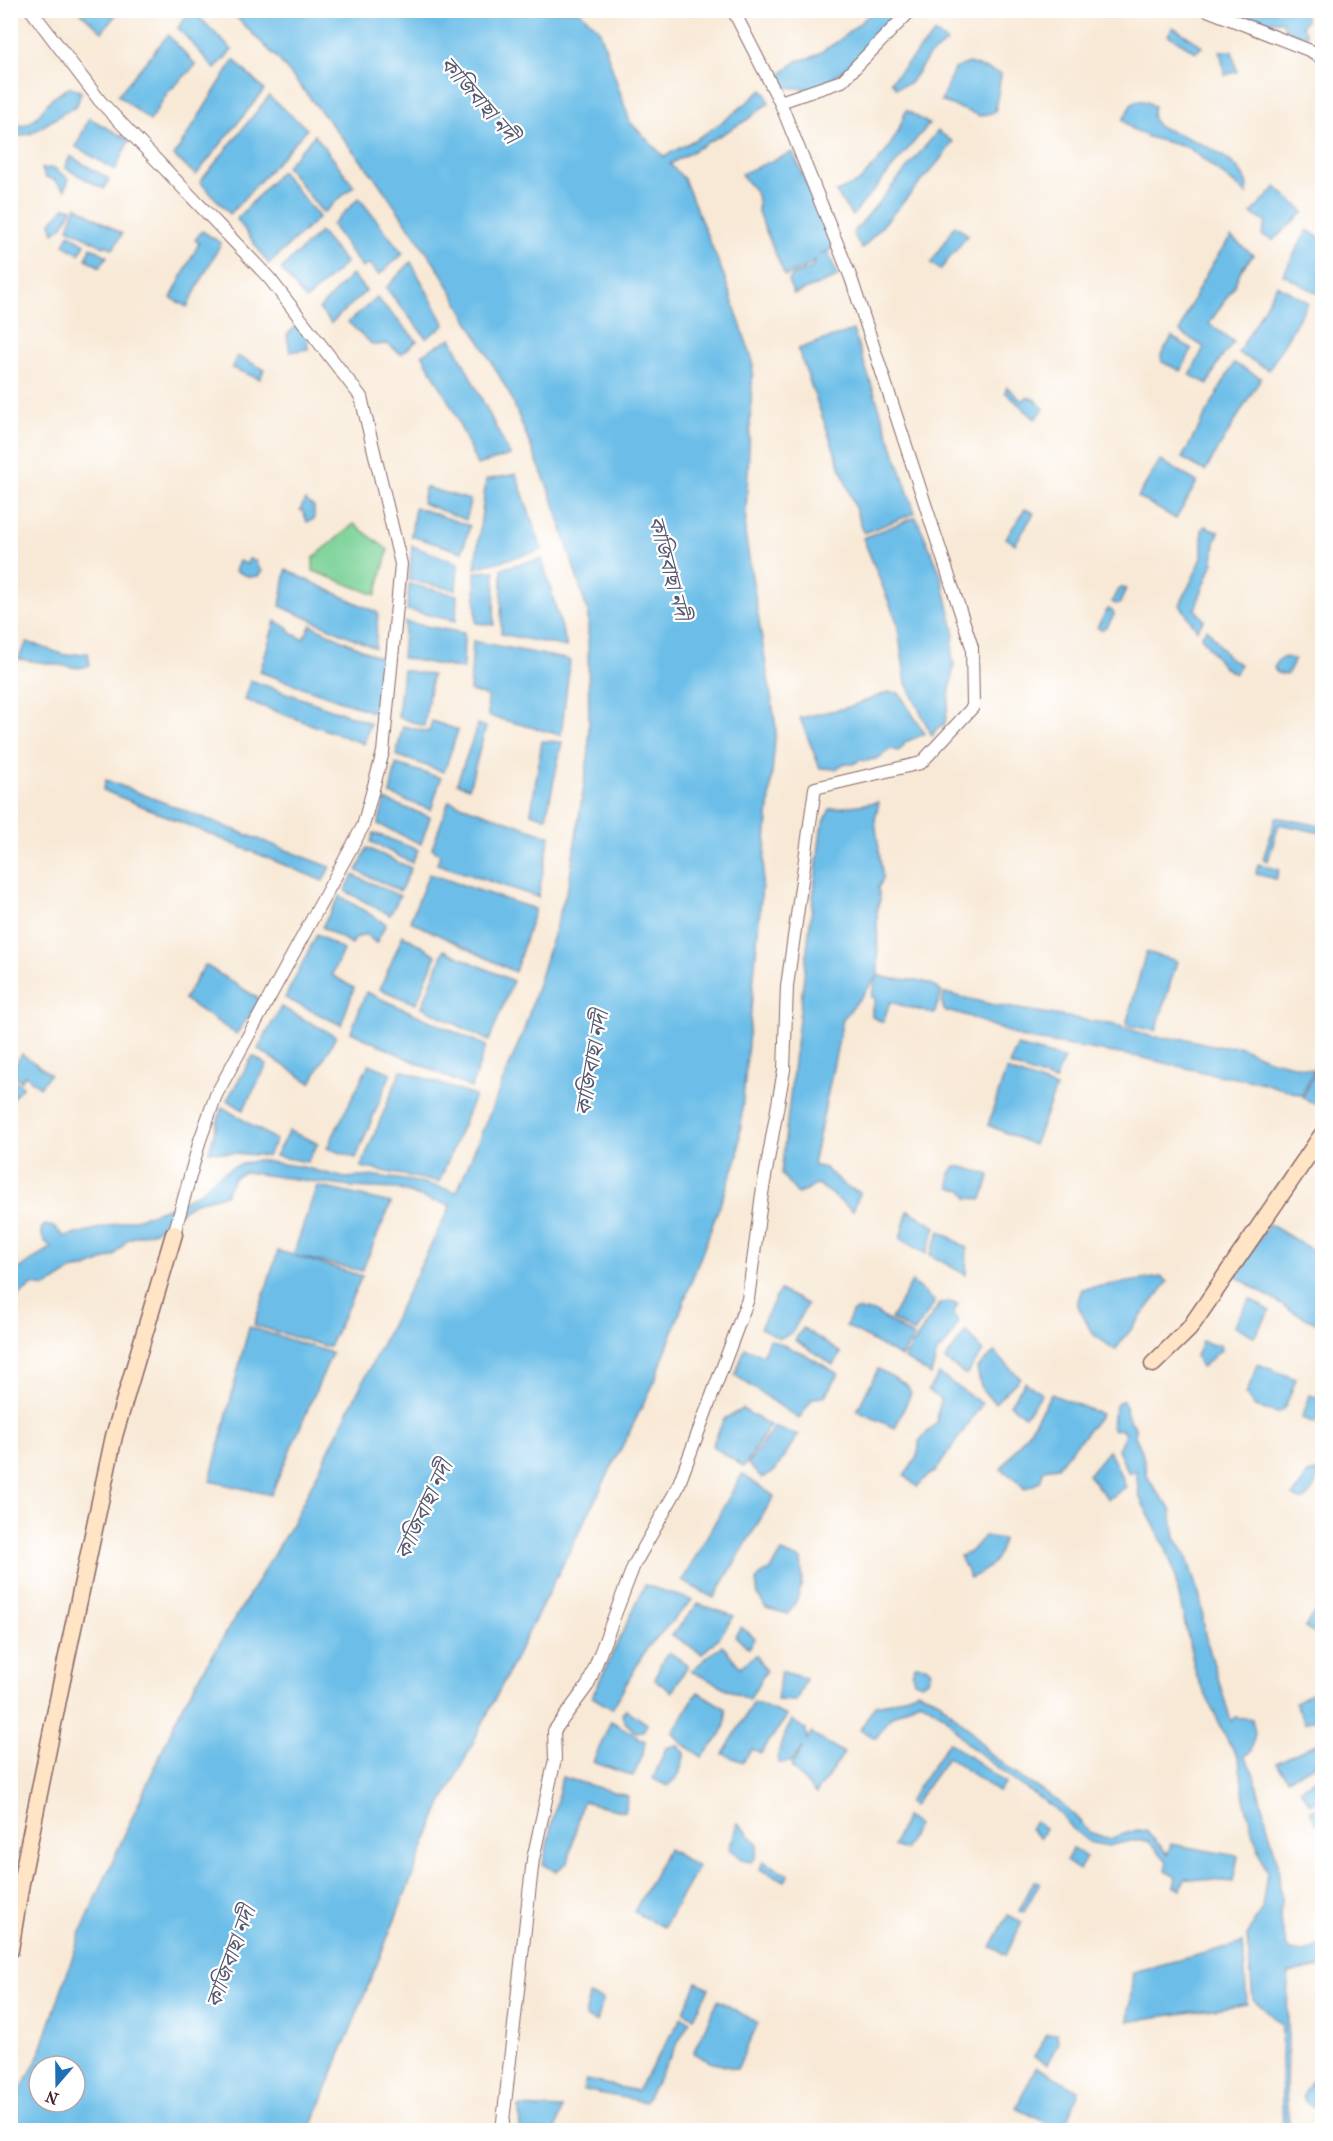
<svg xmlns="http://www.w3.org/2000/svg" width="1333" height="2141" font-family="'IM FELL French Canon','Noto Serif Bengali',serif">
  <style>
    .green { fill: #79d196; stroke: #627860; stroke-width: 1.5 }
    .water { fill: #6cbee8; stroke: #5b6e8a; stroke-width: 1.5; fill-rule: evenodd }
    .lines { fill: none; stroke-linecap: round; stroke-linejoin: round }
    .street-casing { stroke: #876667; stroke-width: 14 }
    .secondary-casing { stroke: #876667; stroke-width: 19 }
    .street { stroke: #fff; stroke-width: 12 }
    .secondary { stroke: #ffe4c6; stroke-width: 16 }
    .labels { text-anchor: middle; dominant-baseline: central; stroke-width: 4.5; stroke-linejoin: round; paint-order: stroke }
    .water-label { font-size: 22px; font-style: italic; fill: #56576d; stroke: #fff }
  </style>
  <rect width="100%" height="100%" fill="#fff"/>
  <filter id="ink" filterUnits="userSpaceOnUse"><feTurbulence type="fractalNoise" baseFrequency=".0167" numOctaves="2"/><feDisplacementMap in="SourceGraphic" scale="12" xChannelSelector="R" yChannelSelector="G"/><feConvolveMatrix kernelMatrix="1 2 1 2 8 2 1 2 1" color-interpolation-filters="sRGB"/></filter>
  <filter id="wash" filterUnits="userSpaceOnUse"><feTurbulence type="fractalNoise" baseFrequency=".008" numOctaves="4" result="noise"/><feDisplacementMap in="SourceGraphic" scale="24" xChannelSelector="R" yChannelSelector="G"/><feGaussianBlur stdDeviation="1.35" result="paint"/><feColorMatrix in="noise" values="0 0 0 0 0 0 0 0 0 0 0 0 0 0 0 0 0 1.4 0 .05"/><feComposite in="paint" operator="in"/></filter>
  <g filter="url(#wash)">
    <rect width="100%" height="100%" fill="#f8e9d6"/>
    <!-- green -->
    <polygon class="green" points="354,524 388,550 376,595 313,571 313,558"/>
    <!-- water -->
    <g class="water">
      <polygon points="79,11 119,11 102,32"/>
      <polygon points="189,11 193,11 232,50 215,69 178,28"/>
      <path d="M230,11H579L599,29L630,122L664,157C676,149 688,144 701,136C723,123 742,107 762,90L766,94L769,104L764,106L747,120L670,164L684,179L724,276L753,362L745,533L776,728L738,1156L653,1385L438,1812L310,2130H11V2108L39,2056L81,1932L182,1706L292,1524L451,1205L432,1201L398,1189L351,1187L245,1172L234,1178L225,1195L195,1202L155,1231L128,1239L114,1256L86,1268L74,1269L46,1287L32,1285L11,1303V1274L51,1248L43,1239L41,1229L45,1225L54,1227L65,1237L139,1218L171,1207L201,1192L214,1179L232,1167L257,1160L302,1167L345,1178L377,1176L424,1183L457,1192L524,1030L569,883L589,751L588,613L553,500L509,393L441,273L376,179L279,60ZM39,2066H75V2102H39Z"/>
      <path d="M874,11H902C889,28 832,87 811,89C801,90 796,86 784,88L773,81L797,61L813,57L837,42Z"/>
      <polygon points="1244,11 1305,11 1306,21 1302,25 1307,35 1301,36 1285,29 1282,21 1257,22 1247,18"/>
      <polygon points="1173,27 1201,45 1202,47 1196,52 1168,35"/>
      <polygon points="935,33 947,42 928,57 910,83 896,88 891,81"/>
      <polygon points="168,35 196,65 167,93 150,121 118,95"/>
      <polygon points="1220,51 1232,51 1237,72 1225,75"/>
      <polygon points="234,60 264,90 196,175 174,156"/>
      <polygon points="969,63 1001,74 995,112 980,116 941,101 954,69"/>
      <path d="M71,87L81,92L77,105L32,133L11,138V126C39,127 36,112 54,97C59,93 65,90 71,87Z"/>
      <polygon points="269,96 307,129 230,214 200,182"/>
      <path d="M1138,100L1147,102L1154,106L1152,116L1157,126C1183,136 1252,158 1247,194L1189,148L1148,137L1132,129L1123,120L1131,105Z"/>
      <polygon points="906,110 929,124 852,216 836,192 859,182 885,153 897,134"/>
      <polygon points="89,118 129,140 115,170 76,147"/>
      <polygon points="938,131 953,142 939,161 862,249 853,233"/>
      <polygon points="315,135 354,186 323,213 286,166"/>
      <path d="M793,152L834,248L819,255L828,252L838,277L794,294L788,281L793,275L812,268L816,259L810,265L785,276L758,212C760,188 752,191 741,174Z"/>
      <polygon points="70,156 109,179 104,189 65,168"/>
      <polygon points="54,168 69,179 65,190 54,180 45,177 42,169"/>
      <polygon points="281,171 319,217 269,264 237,219"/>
      <polygon points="1276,187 1304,212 1273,240 1262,235 1266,222 1251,214"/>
      <polygon points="359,198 403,254 379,275 369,264 362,268 332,225"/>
      <polygon points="76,206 122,234 113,249 106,245 104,247 68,228"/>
      <polygon points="65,207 72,209 63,226 54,233 51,222"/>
      <polygon points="955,225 968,235 940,270 931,263"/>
      <polygon points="1307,230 1322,239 1322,287 1319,294 1283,275"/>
      <polygon points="202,231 221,243 187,307 171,298 199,243 195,240"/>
      <polygon points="320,232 346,263 306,300 281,269"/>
      <polygon points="69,234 85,244 79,254 64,245"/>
      <path d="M1231,237L1253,255L1241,270L1233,288L1209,324L1234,342L1219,361L1208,384L1190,375L1204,347L1180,332C1192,297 1209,266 1231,237Z"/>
      <polygon points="91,247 107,256 100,267 86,259"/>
      <polygon points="411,262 445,325 426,338 386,288"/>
      <polygon points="352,274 366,291 331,323 319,309"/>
      <polygon points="1277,285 1308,302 1269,370 1238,353"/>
      <polygon points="377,298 417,341 401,354 388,344 373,345 348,322"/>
      <polygon points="297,325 307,337 308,349 290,352 287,335"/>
      <polygon points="853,330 915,513 864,533 798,349"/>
      <polygon points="1172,337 1192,349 1181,371 1162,362 1161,355"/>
      <polygon points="451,338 510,455 477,465 454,411 422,354"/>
      <polygon points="237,356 264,369 260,379 232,368"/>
      <polygon points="1234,363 1261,378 1205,471 1182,458"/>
      <polygon points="1007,387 1022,401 1027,397 1034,399 1044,409 1035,419 1005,392"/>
      <polygon points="1160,460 1197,482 1176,519 1138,497"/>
      <polygon points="516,474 542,550 475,568 486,480"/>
      <polygon points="425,487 470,500 466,520 422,503"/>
      <polygon points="305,500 314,507 314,519 307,522 303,511 300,510"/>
      <polygon points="415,507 470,526 462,552 411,536"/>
      <polygon points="1025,509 1034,513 1015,544 1006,538"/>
      <polygon points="916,517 940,572 954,630 952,657 954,664 945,724 937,728 932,736 906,683 897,622 863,538"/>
      <polygon points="1205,526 1219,532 1215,542 1213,562 1195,609 1204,620 1197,630 1180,605 1202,558 1202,529"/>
      <polygon points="412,546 458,563 456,590 409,580"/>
      <polygon points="249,559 256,561 257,566 262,571 258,576 250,577 235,571 239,561 247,564"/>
      <polygon points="542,559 567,647 501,634 502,568"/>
      <polygon points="286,570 378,613 375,648 280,606"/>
      <polygon points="495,571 494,625 476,623 475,572"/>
      <polygon points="409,584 457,595 456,621 407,610"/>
      <polygon points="1121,587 1126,589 1120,603 1115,604 1112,602 1115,595"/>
      <polygon points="1108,609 1113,611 1114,615 1108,625 1101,630 1097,627"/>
      <polygon points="275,621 289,628 291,633 303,639 311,625 384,660 378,714 260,672"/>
      <polygon points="405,622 464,633 463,669 402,658"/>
      <path d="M1207,629C1218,640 1225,659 1240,664L1235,674L1223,667L1201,636Z"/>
      <polygon points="473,641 570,660 561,735 488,716 487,696 470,691"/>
      <polygon points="27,642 65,655 88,653 90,666 79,668 18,659"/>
      <polygon points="1285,657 1295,659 1287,675 1277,673 1274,668 1278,660"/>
      <polygon points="403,670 432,675 424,726 398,717"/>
      <polygon points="250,680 370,723 364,744 245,700"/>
      <polygon points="889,692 899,693 925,734 905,742 903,747 898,751 891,749 878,758 866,761 860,760 853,764 843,764 836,769 820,768 800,718 849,707"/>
      <polygon points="432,721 458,730 444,772 396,755 403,726 429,732"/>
      <polygon points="478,724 486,727 469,788 457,783"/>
      <polygon points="542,741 562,742 546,818 531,813"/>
      <polygon points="396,764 441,778 431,810 390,794"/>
      <polygon points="106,780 330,867 323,881 103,790"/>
      <polygon points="385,800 430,817 421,844 378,824"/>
      <polygon points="449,801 550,836 538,897 437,864 440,855 432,848"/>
      <path d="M879,802L875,820L883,879L878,888L880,900L877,909L878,975C897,985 924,972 942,993L934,1014L890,1002L883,1022L872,1017V1009L876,998L871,997L877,977L843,1019L813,1165L825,1168L846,1187L860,1192L853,1211L818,1184L798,1194L781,1174L821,829L830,809Z"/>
      <polygon points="1276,817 1322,826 1322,833 1279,824 1268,861 1263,859"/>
      <polygon points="374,833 418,850 412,863 371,842"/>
      <polygon points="367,848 411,868 400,891 357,871"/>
      <polygon points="1258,864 1279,870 1276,879 1256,874"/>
      <polygon points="429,874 535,909 515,972 410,921"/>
      <polygon points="353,875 400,896 390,915 345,891"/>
      <polygon points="340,896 386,924 376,943 365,934 355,939 352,944 322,927"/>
      <polygon points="317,934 343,950 332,975 354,988 341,1025 285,998"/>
      <polygon points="403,935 436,955 416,1004 380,989"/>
      <polygon points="444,950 513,981 489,1041 422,1007"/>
      <polygon points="1146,952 1177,961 1156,1031 1126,1025"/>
      <polygon points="205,965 261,1000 236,1034 184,999"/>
      <polygon points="366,992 486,1046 471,1088 351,1032"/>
      <polygon points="945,993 994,1005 1116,1025 1153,1037 1186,1039 1221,1047 1238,1046 1268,1059 1314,1070 1302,1095 1260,1082 1212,1074 1139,1057 1023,1038 965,1015 944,1011 942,1002"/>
      <polygon points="281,1007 336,1036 311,1083 258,1049"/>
      <polygon points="1017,1046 1064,1058 1055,1081 1009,1065"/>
      <polygon points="22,1054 50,1074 40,1087 25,1075 21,1081 11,1071"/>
      <polygon points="253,1056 267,1065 243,1110 227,1100"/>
      <polygon points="369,1064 391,1073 356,1158 327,1148"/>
      <polygon points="1317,1068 1322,1069 1322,1105 1309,1102 1303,1097"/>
      <polygon points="401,1070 475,1096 439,1182 361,1167"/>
      <polygon points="1006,1070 1056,1088 1034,1145 988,1125"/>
      <polygon points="11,1078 23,1086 11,1100"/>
      <polygon points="222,1107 276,1140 267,1156 209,1151"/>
      <polygon points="289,1131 318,1143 307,1162 275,1156"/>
      <polygon points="955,1167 963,1167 990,1175 982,1199 968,1198 963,1190 950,1188 950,1173"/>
      <polygon points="317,1186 391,1203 362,1271 295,1256 362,1276 329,1347 254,1325 278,1251 293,1255"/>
      <polygon points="908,1210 936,1227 926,1254 900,1239"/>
      <polygon points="1269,1224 1322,1256 1322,1326 1290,1310 1235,1276"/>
      <polygon points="940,1231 967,1248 966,1275 930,1255"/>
      <polygon points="1161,1277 1168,1282 1115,1350 1092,1333 1077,1304 1082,1289"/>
      <polygon points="912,1282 935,1302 914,1333 891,1319"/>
      <polygon points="780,1290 807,1304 792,1333 780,1338 760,1328"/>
      <polygon points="1250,1299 1270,1311 1254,1337 1234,1325"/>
      <polygon points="948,1302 958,1304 953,1314 959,1322 947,1343 937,1352 931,1375 904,1358 940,1303"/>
      <polygon points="856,1310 875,1312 914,1337 901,1357 846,1326 852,1313"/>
      <polygon points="249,1327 332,1353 271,1495 210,1481"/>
      <polygon points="803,1328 841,1353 833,1365 795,1340"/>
      <polygon points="966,1331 983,1351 966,1375 945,1360"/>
      <polygon points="769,1339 806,1355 838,1374 824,1397 813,1398 799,1419 735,1375 745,1348 763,1355"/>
      <polygon points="1202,1341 1213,1345 1220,1344 1221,1350 1201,1368 1196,1356"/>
      <polygon points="994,1352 1020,1378 995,1403 982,1390 977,1369"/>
      <polygon points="1258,1364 1296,1379 1285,1408 1278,1413 1255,1407 1246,1395"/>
      <polygon points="878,1369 907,1385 911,1393 895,1428 857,1411"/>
      <path d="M939,1374L982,1404L935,1472L926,1477L917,1487L904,1475C913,1464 920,1457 919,1441L937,1422L940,1399L928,1390Z"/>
      <polygon points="1025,1382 1042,1394 1025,1416 1010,1404"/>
      <path d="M1051,1394L1101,1414C1088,1433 1071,1448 1058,1467L1044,1469L1040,1482L1025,1489L1014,1478L1001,1469L1031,1428Z"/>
      <polygon points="1310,1395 1322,1399 1315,1423 1302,1418"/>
      <path d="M1123,1400L1128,1417L1135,1427V1436L1142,1451L1147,1476L1156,1491L1171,1509L1175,1538L1186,1555L1201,1601L1205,1635L1231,1721L1235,1717L1252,1719L1255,1733L1251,1751L1244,1756L1253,1772L1278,1864L1281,1899L1280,1920L1288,1950L1304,1952L1322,1945V1967L1289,1973C1286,1994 1288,2013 1288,2033C1287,2065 1283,2100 1291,2130H1283L1281,2062L1282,2025L1253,1999L1247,1936L1262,1908L1267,1872L1253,1834L1244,1798L1239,1759L1228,1741L1196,1675L1173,1568L1166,1549L1139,1496L1136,1471L1129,1474L1118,1449L1125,1434L1120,1429L1112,1430L1113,1416L1117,1403Z"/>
      <polygon points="742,1409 770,1425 744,1467 712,1446 724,1419"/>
      <polygon points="774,1427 798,1435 774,1472 762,1478 748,1464"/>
      <polygon points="1108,1451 1114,1460 1126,1487 1108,1499 1088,1475"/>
      <path d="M1317,1472C1320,1484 1312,1491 1304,1500H1300L1293,1496L1308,1474Z"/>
      <polygon points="742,1474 774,1496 714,1598 682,1581"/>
      <path d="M984,1536L1003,1539C1000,1559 989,1571 970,1578L960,1556L970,1552Z"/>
      <path d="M782,1552L801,1560C804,1582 801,1597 788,1614L766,1608L758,1596L756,1581L764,1572L771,1570Z"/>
      <polygon points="645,1585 692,1600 647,1648 612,1709 592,1697"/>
      <polygon points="698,1604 734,1616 720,1636 702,1654 672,1635"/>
      <polygon points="1322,1607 1322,1633 1320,1636 1305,1627 1318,1609"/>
      <polygon points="741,1627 755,1638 748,1648 735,1636"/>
      <polygon points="722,1645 740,1667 756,1655 766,1671 749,1700 691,1671"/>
      <polygon points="669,1652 688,1665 672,1692 655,1680 661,1663"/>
      <polygon points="915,1665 926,1666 931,1671 928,1680 921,1684 914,1681 912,1674"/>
      <polygon points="781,1671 806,1679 796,1701 777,1700"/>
      <polygon points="1322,1687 1322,1716 1305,1723 1295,1702"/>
      <polygon points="917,1691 937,1699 972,1732 989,1753 1023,1779 1058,1801 1077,1818 1089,1832 1109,1839 1137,1830 1146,1831 1168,1854 1171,1844 1238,1856 1233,1882 1185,1878 1181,1889 1174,1887 1176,1877 1165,1871 1167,1861 1148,1841 1130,1841 1108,1846 1089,1842 1074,1830 1056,1809 1017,1783 966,1743 945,1716 920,1700 891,1717 876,1738 860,1730 875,1705 891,1702"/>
      <path d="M698,1692L726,1709C728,1732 717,1740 702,1757L680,1742L673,1732C683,1719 688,1704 698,1692Z"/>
      <polygon points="754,1702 787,1716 761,1753 752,1749 743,1762 723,1754"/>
      <polygon points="626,1709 647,1724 643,1731 635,1732 624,1721 622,1714"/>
      <path d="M792,1720L806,1730L807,1740L811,1733L844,1753L816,1794L791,1767L803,1747L791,1762L779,1763C776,1748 786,1733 792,1720Z"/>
      <polygon points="611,1721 645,1741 643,1755 633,1776 593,1762"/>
      <polygon points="1322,1741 1322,1761 1288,1779 1276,1763"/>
      <polygon points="949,1742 1006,1783 998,1792 948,1757 913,1806 908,1802"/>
      <polygon points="677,1745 685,1753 679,1774 668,1786 653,1779 666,1748"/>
      <polygon points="1322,1776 1322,1797 1310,1804 1300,1789"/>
      <polygon points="562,1777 628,1796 624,1812 583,1801 568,1862 556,1871 543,1864"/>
      <polygon points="1322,1804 1322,1831 1310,1811"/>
      <polygon points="906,1817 917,1825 905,1850 893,1846"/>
      <polygon points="1035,1821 1045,1828 1040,1838 1030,1829"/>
      <polygon points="738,1823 758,1844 756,1857 751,1862 743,1860 729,1849"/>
      <polygon points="1073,1848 1086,1857 1079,1870 1066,1861"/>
      <polygon points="668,1849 698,1867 664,1927 634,1912"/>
      <polygon points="763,1861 789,1875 785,1881 760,1869"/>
      <polygon points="1034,1881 1040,1882 1024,1912 1019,1911"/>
      <polygon points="1008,1915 1022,1922 1006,1955 991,1947"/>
      <polygon points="1243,1943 1247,2004 1128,2021 1133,1972"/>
      <polygon points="697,1982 709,1988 694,2017 684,2012"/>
      <polygon points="589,1995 603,2000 597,2022 585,2018"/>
      <polygon points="718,2000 758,2023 737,2069 710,2062 693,2053"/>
      <polygon points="682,2017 690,2021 645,2102 583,2090 586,2080 637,2091"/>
      <polygon points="1057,2033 1058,2043 1047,2064 1034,2057 1047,2034"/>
      <polygon points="1036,2067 1079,2090 1065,2130 1061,2130 1016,2108"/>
      <polygon points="1313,2079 1322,2084 1322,2102 1319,2109 1306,2103 1303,2096"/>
      <polygon points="519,2107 562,2109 556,2130 520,2130"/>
    </g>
  </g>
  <g filter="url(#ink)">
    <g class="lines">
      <!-- street casing -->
      <g class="street-casing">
        <g id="street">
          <polyline points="31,10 100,101 270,279 361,397 401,564 383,752 363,826 216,1095 200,1140 174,1234"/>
          <polyline points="1207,10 1311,51 1322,58"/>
          <polyline points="780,102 842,81 911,10"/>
          <polyline points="502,2130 533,1859 555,1759 554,1731 588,1685 634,1565 677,1489 748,1299 762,1194 784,1070 787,986 815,788 921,763 973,707 972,647 851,278 780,102 733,10"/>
        </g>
      </g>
      <!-- secondary casing -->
      <g class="secondary-casing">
        <g id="secondary">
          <polyline points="1153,1364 1189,1329 1322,1135"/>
          <polyline points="10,1950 21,1883 63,1675 114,1436 174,1234"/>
        </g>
      </g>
      <!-- street -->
      <use href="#street" class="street"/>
      <!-- secondary -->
      <use href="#secondary" class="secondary"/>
    </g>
  </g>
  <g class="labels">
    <!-- water labels -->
    <g class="water-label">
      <text transform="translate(479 100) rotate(49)">কাজিবাছা নদী</text>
      <text transform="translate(669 568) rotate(75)">কাজিবাছা নদী</text>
      <text transform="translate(592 1063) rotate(-80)">কাজিবাছা নদী</text>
      <text transform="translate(424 1510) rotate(-65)">কাজিবাছা নদী</text>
      <text transform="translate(231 1957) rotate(-70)">কাজিবাছা নদী</text>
    </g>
  </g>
  <!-- margin -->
  <rect width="1333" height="2141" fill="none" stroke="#fff" stroke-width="36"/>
  <!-- north arrow -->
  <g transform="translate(57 2084) rotate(200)"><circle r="28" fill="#ffffff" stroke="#b7a5aa" stroke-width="1.5"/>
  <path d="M0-4.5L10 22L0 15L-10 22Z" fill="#1f6fb2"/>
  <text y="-9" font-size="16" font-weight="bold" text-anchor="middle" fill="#4a1f2b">N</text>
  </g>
</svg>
